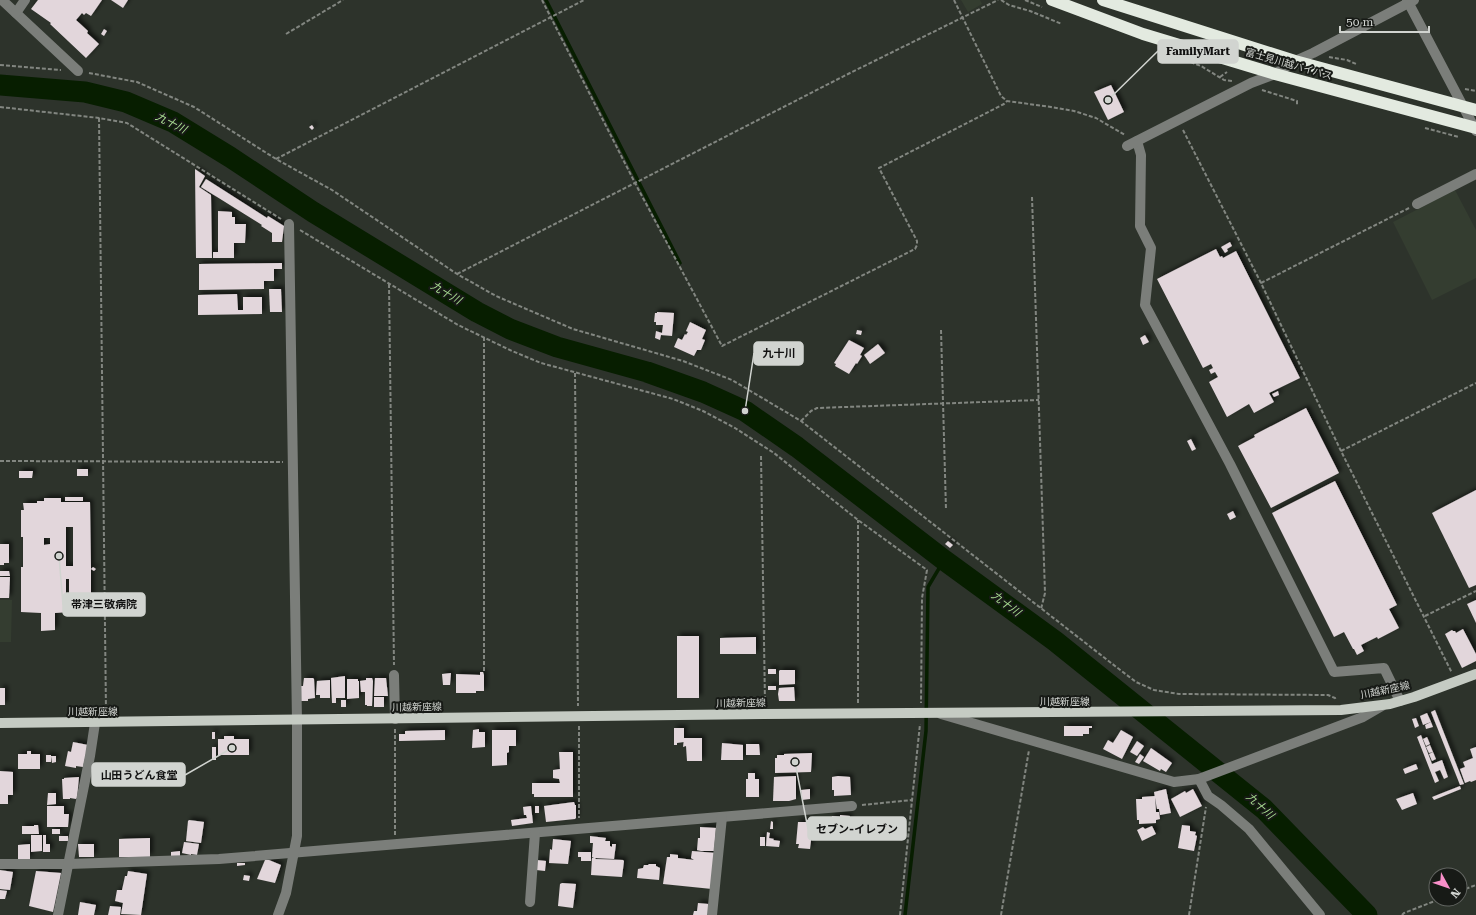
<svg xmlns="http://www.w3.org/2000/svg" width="1476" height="915" font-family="'Roboto Serif','Noto Sans JP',serif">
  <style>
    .built { fill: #343d30 }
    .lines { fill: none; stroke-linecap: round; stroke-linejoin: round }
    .stream { stroke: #071e00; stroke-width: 3.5 }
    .river { stroke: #071e00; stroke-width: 21 }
    .building { fill: #e2d6db; fill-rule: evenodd; filter: url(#shadow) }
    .path { stroke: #828680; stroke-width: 2; stroke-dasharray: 4 2; stroke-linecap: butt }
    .minor { stroke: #7b7e7a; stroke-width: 10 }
    .major { stroke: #c5cbc3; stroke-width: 10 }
    .highway { stroke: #e3eae0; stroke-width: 12 }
    .labels { text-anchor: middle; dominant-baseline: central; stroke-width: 4; stroke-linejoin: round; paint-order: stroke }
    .street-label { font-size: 10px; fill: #d1d4d0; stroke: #171a16 }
    .water-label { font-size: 11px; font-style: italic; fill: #a9dd92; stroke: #171a16 }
    .leader { fill: none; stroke: #d1d4d0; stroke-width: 1.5 }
    .callout-dot { fill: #d1d4d0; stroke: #171a16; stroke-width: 1.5 }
    .callout { fill: #d1d4d0; stroke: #d1d4d0; stroke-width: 1.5 }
    .callout-label { font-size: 11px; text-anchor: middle; font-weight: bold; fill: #111 }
  </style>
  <defs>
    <filter id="shadow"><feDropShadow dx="3" dy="-3" stdDeviation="2" flood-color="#0009"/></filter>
  </defs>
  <rect width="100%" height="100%" fill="#2d332b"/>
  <!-- built -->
  <g class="built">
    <polygon points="961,0 980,0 982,4 968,12"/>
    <polygon points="1455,190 1476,230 1476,278 1432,300 1393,222"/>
    <polygon points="0,600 12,600 11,642 0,642"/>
  </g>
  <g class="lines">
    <!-- stream -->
    <g class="stream">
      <polyline points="546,0 680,263"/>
      <polyline points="905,915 926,731 928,587 944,560"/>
    </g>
    <!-- river -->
    <polyline class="river" points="0,85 85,92 126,102 173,122 230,157 313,212 477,312 510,329 557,347 647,372 703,392 745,411 797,447 944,560 1055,641 1264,809 1367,915"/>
  </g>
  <!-- building -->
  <g class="building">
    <polygon points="38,0 102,0 91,16 86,13 84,15 82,13 76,20 88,31 87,33 99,44 86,58 50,24 51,23 31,9"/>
    <polygon points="111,0 128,0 123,8"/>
    <polygon points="104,29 107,31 104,36 101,34"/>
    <polygon points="1111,85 1124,112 1108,120 1094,92"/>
    <polygon points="312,125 314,128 312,130 309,127"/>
    <polygon points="195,169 205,176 199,187 211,195 212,258 196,258"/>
    <polygon points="206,179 267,218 268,216 284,226 282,242 272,242 272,233 261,226 262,225 201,187"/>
    <polygon points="218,211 232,212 232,217 235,217 235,224 246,224 245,243 234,243 234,258 213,258 213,252 218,252"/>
    <polygon points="1230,242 1232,246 1227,249 1228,251 1225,253 1221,247"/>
    <polygon points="1216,249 1220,257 1222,256 1223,258 1236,251 1300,378 1269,393 1274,402 1254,413 1249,404 1227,417 1209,382 1218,377 1215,372 1211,374 1209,370 1213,368 1211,364 1203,368 1157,279"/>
    <polygon points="282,263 282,269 274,269 274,281 264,281 264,289 199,290 199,264"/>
    <polygon points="269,289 281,289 282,312 270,312"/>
    <polygon points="237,294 238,310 243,310 243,297 262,297 262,314 198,315 198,295"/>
    <polygon points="657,312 674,313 672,336 661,335 660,340 655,338 656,331 662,333 663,325 656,325 656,322 654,322 655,313 657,313"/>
    <polygon points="690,322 706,330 702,339 705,340 701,350 697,350 694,356 674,347 678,338 682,340 685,334 686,335 688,332 686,331"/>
    <polygon points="857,330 862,331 861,335 856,334"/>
    <polygon points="1145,335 1149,342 1143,345 1140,338"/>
    <polygon points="849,340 864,348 860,355 862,356 857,364 856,363 849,374 835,366 836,364 834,363"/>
    <polygon points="878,344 885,353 870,364 864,355"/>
    <polygon points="1278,391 1279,395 1274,397 1272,394"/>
    <polygon points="1306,408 1339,473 1271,508 1238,446 1255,437 1254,435"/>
    <polygon points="1191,439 1196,449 1192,451 1187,441"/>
    <rect x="77" y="469" width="11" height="7"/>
    <polygon points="19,471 33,471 32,478 19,478"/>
    <polygon points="1335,481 1397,605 1389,609 1399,628 1378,639 1377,637 1361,645 1364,651 1357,655 1354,649 1353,649 1344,632 1334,637 1272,513"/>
    <polygon points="1476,490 1476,585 1469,588 1432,513"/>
    <rect x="65" y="497" width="18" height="4"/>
    <path d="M44,498H61V502H90L91,569L93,567L96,569L94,571L91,569V611H81V614L71,615V612L55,613V630L41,631V613L21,612V567H23V537H21V510H24L23,503H37V501H44ZM66,527H73V566H66ZM44,538H50V544L44,545ZM66,579H69V609H66Z"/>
    <polygon points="1233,511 1236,517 1230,520 1227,514"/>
    <polygon points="948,541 953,545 950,548 945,544"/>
    <polygon points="0,544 9,544 9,563 4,563 4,565 0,565"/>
    <polygon points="0,571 9,571 10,576 0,576"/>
    <polygon points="0,577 10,577 9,598 0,598"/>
    <polygon points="1476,600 1476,623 1467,604"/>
    <polygon points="1463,629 1476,654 1476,661 1462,668 1445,634 1452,630 1453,631 1455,631 1456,633"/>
    <rect x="677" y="636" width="22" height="62"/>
    <polygon points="756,637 756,654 720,654 720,638"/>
    <rect x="768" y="669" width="8" height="5"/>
    <polygon points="780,670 795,670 795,684 779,685 779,671"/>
    <polygon points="480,672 483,672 484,675 484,691 476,691 476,693 456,693 456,674 480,675"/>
    <polygon points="451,673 450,685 443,685 442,674"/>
    <polygon points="345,676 345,698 336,698 336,703 332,703 331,678"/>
    <polygon points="304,678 313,678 314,679 315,698 308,699 308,701 301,701 301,686 303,686"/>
    <polygon points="366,678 372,678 373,681 372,706 367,706 367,705 365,705 365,692 361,692 360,681 366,680"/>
    <polygon points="375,678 386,678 388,696 374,696"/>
    <polygon points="347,679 358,679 358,681 359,681 359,698 347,699"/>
    <polygon points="330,680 330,698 320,698 320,695 316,695 317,681"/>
    <rect x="768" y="686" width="8" height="4"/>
    <polygon points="794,687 795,701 779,701 778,694 779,688"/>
    <rect x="0" y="688" width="5" height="17"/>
    <rect x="374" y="697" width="10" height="10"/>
    <rect x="341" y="700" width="5" height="7"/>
    <polygon points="1435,710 1464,784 1460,785 1431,712"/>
    <polygon points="1427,713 1431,722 1423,725 1420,716"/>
    <polygon points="1416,718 1419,726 1415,728 1412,719"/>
    <polygon points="1431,722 1433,727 1426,729 1425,725"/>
    <polygon points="1064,726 1092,726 1092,728 1089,728 1089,734 1083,734 1083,736 1064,736"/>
    <polygon points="674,728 684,728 684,742 677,743 677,745 674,745"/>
    <polygon points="479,729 479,732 485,732 485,747 472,748 473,730"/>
    <polygon points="445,730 445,740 399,741 399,734 405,734 405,731"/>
    <polygon points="492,730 516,730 516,746 509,746 509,752 507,753 507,765 492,766"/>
    <polygon points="1121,730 1133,737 1122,759 1103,749 1108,740 1113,743"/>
    <rect x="212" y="732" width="3" height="7"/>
    <polygon points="1421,735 1432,764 1442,760 1448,777 1444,779 1440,770 1435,772 1439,781 1435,783 1417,737"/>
    <polygon points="224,736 234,736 234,739 249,739 249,755 218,755 218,739 224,739"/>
    <polygon points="1427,737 1430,744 1426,746 1423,739"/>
    <polygon points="684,738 702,738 702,761 687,761 686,746 683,747"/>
    <polygon points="1137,741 1144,746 1137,756 1130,752"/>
    <polygon points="73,742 88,745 83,767 76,766 76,768 65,766 68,751 71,752"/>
    <polygon points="722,743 743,745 743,760 721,760"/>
    <polygon points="746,744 759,744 760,755 746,755"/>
    <polygon points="1430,745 1433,752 1429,753 1426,747"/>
    <rect x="212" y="747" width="4" height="13"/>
    <polygon points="1476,747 1476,780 1471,782 1470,781 1465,783 1460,769 1465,767 1463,762 1473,758 1470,749"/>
    <polygon points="1151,748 1172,763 1166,772 1161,769 1160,771 1143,761"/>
    <polygon points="27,751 31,751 31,754 40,754 40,769 18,769 18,754 27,754"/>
    <polygon points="559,752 573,752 573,797 534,797 534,794 532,794 532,783 560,783 559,779 553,778 553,770 560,769"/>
    <polygon points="1433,752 1436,759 1432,761 1429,754"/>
    <polygon points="812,753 811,772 775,773 775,758 777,758 777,755 784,755 784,754"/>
    <polygon points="1140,754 1144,757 1139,764 1135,762"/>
    <rect x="46" y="755" width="5" height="7"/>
    <polygon points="51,756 56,756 56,762 52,763"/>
    <polygon points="1416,764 1418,769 1405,774 1403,769"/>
    <polygon points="0,771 13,772 13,795 8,795 8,804 0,804"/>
    <polygon points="748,773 755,773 755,779 759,779 759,797 746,797 746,779 748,779"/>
    <polygon points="796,776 796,799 789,801 773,801 774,777"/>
    <polygon points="838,776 850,777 851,795 834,796 834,790 832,790 832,777"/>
    <polygon points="79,777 77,798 76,799 70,798 70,799 63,799 62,779 64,779 64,778"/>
    <polygon points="1460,786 1461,789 1434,800 1432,797"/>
    <polygon points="810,789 810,799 802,800 801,790"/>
    <polygon points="1166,789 1171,813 1160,815 1159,809 1157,809 1154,792"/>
    <polygon points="1193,789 1202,806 1180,817 1171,799 1185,791 1186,793"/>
    <polygon points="48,793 56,793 56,804 47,805"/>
    <polygon points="1413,793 1417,804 1402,810 1396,799"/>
    <polygon points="1155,796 1156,812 1159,812 1160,819 1156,820 1156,823 1139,824 1139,820 1137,820 1136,799 1142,799 1142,797"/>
    <polygon points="574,802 575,805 576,805 576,818 575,819 546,822 544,806"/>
    <polygon points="47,806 64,806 64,814 69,814 68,827 47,827"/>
    <polygon points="531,806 533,823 512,826 511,820 527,818 526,815 524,815 523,807"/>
    <rect x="535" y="806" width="4" height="7"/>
    <polygon points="840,815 850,816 847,833 830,831 831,826 830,825 832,816 840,817"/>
    <polygon points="189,820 204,822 201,843 186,841 188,821"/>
    <polygon points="807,820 812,820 812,823 813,823 810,849 798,848 799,844 796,844 798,822 807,822"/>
    <polygon points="771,821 773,822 773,829 770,829"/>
    <polygon points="34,825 38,825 39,834 22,834 22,826 34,826"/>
    <polygon points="1182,825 1190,826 1190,831 1196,832 1195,835 1197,836 1194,851 1178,848"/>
    <polygon points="1152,826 1156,834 1142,841 1137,830 1143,827 1145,829"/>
    <polygon points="700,827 716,828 714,851 701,851 697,850 698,838 700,838"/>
    <rect x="52" y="829" width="8" height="5"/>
    <polygon points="767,832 770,833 769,838 774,839 773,840 780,841 779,847 766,846"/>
    <polygon points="31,835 42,835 42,851 31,852"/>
    <polygon points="43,835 46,835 46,844 50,844 50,852 43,852"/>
    <rect x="59" y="836" width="9" height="5"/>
    <polygon points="590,836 606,838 605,841 610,841 610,846 612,847 612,844 616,844 614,859 596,858 595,859 623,860 624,861 622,877 591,875 592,858 594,857 592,857 593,843 590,843"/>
    <rect x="760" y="837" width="5" height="9"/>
    <polygon points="150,838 150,857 119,857 119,839"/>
    <polygon points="553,839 571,841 568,864 549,863 550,849 552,850"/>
    <polygon points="184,842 199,844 197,855 191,854 191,855 182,853"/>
    <polygon points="30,844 30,859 18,859 18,845"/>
    <polygon points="78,844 94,844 94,857 79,857"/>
    <polygon points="180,851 180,856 171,856 171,852"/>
    <polygon points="692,851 716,853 712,889 663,884 667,857 670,857 670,854 678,855 678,858 694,860 691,858"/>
    <polygon points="578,852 591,852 591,861 581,861 581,857 578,857"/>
    <polygon points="265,860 269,860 281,865 275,883 257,879"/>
    <polygon points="537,860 546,861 545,871 536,870"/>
    <polygon points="237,863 245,863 245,865 237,866"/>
    <polygon points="649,864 656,864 656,866 660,868 659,880 637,878 638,869 643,868 644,865 648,865"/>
    <polygon points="0,870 13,872 10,890 0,889"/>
    <polygon points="36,871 61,873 53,912 29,906"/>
    <polygon points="128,871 147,874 141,915 121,914 123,903 115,901 117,890 122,890 125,876 127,876"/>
    <polygon points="244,875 250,876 249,881 243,880"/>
    <polygon points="562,883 576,884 573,908 558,906 560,884"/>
    <polygon points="0,890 7,891 5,899 0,899"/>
    <polygon points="80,902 96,905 94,915 78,915"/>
    <polygon points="698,903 708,904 708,915 693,915 694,911 697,911"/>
    <polygon points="110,906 121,907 120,915 108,915"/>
  </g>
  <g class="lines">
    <!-- path -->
    <g class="path">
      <polyline points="542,0 635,183 722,346 915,249 917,245 917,241 879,168 1004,104 1007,101"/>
      <polyline points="954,0 1001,96 1007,101 1051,107 1074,111 1096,118 1125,135"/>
      <polyline points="1001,0 1009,5 1030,11 1062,24"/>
      <polyline points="1025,0 1042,7"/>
      <polyline points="286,34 343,0"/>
      <polyline points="1329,57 1347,60 1356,64"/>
      <polyline points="1185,60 1201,66 1224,80 1232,81"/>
      <polyline points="0,65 61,70"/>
      <polyline points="89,73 137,82 194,107 276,159 332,190 457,274 496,296 573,329 683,361 732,380 801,421 1115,666 1136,682 1154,690 1179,694 1328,695 1335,698 1336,700"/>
      <polyline points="1220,77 1227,72"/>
      <polyline points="1465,89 1476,91"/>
      <polyline points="1262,90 1297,101 1297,105"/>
      <polyline points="0,107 99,118 127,123 281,219"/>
      <polyline points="99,118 106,712"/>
      <polyline points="1425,128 1459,137"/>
      <polyline points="1183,130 1261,283 1341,451 1452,673"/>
      <polyline points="276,159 584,0"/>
      <polyline points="1032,197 1045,593 1041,609"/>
      <polyline points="300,230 458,325 512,351 541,363 673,399 703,411 735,428 774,453 858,520 927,570 922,598 921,703"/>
      <polyline points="457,274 848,74 998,0"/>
      <polyline points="1261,283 1409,208"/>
      <polyline points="389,284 394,665"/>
      <polyline points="941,330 946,510"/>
      <polyline points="484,337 484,671"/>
      <polyline points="575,373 578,706"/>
      <polyline points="801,421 811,411 817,408 1039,400"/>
      <polyline points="1341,451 1476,383"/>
      <polyline points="761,456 765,703"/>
      <polyline points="0,461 283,462"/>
      <polyline points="1425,616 1476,591"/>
      <polyline points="858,703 858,520"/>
      <polyline points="579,726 579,818"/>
      <polyline points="395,729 395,835"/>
      <polyline points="862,805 912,800"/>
      <polyline points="1460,891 1476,885"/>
      <polyline points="900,915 920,724"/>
      <polyline points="1001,915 1029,750"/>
      <polyline points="1189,915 1206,807"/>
      <polyline points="1402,915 1404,913 1440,899"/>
    </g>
    <!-- minor -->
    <g class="minor">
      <polyline points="2,0 78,71"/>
      <polyline points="1407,0 1476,131"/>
      <polyline points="16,13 25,0"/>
      <polyline points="1137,141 1141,155 1140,226 1151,248 1145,305 1230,464 1334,672 1384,668 1400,701"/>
      <polyline points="1127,146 1251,83 1275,74 1295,61 1313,53 1414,0"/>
      <polyline points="1417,204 1476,174"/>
      <polyline points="394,675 395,719"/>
      <polyline points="941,714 1174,782 1199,779 1363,717 1382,706"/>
      <polyline points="1199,779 1208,796 1221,805 1249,829 1320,915"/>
      <polyline points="0,864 69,864 219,859 852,806"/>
      <polyline points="530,902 535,833"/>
      <polyline points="58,915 90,756 95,723"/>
      <polyline points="278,915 286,893 297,836 297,721 289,224"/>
      <polyline points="712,915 722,817"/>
    </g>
    <!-- major -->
    <polyline class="major" points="0,723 765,714 1341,710 1390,704 1414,697 1476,674"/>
    <!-- highway -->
    <g class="highway">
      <polyline points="1052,0 1143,34 1275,74 1476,128"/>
      <polyline points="1103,0 1295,61 1476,110"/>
    </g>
  </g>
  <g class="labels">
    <!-- street labels -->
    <g class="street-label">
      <text transform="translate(1289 64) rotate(16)">富士見川越バイパス</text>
      <text transform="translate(1385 690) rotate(-12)">川越新座線</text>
      <text x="1065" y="701">川越新座線</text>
      <text transform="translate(741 703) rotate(-1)">川越新座線</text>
      <text transform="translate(417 707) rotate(-1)">川越新座線</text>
      <text x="93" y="711">川越新座線</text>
    </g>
    <!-- water labels -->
    <g class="water-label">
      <text transform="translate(171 123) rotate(27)">九十川</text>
      <text transform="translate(446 293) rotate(31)">九十川</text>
      <text transform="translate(1006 604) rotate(37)">九十川</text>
      <text transform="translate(1260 806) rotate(42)">九十川</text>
    </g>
  </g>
  <!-- callouts -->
  <path class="leader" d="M1108 100L1158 51M745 411L754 353M59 556L63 605M232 748L185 775M795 762L808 829"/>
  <g class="callout-dot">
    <circle cx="1108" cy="100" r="4"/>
    <circle cx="745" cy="411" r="4"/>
    <circle cx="59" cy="556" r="4"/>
    <circle cx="232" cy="748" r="4"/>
    <circle cx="795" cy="762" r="4"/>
  </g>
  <g class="callout">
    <rect x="1158" y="40" width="80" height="23" rx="4"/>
    <rect x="754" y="342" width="49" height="23" rx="4"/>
    <rect x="63" y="593" width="82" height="23" rx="4"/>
    <rect x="92" y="763" width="93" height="23" rx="4"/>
    <rect x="808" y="817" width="98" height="23" rx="4"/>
  </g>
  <g class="callout-label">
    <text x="1198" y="55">FamilyMart</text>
    <text x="779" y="357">九十川</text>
    <text x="104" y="608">帯津三敬病院</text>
    <text x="139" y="779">山田うどん食堂</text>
    <text x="857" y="833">セブン-イレブン</text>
  </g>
  <!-- north arrow -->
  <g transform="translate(1448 887) rotate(130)"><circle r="19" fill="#171a16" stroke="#616460"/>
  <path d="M0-3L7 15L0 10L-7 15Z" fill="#f98fc9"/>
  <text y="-6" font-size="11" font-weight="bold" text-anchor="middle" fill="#d1d4d0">N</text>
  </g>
  <!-- scale -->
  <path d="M1340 26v6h89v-6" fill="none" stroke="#d1d4d0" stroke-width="2"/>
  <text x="1346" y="26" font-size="12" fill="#d1d4d0" stroke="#171a16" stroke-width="3" paint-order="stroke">50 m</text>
</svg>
